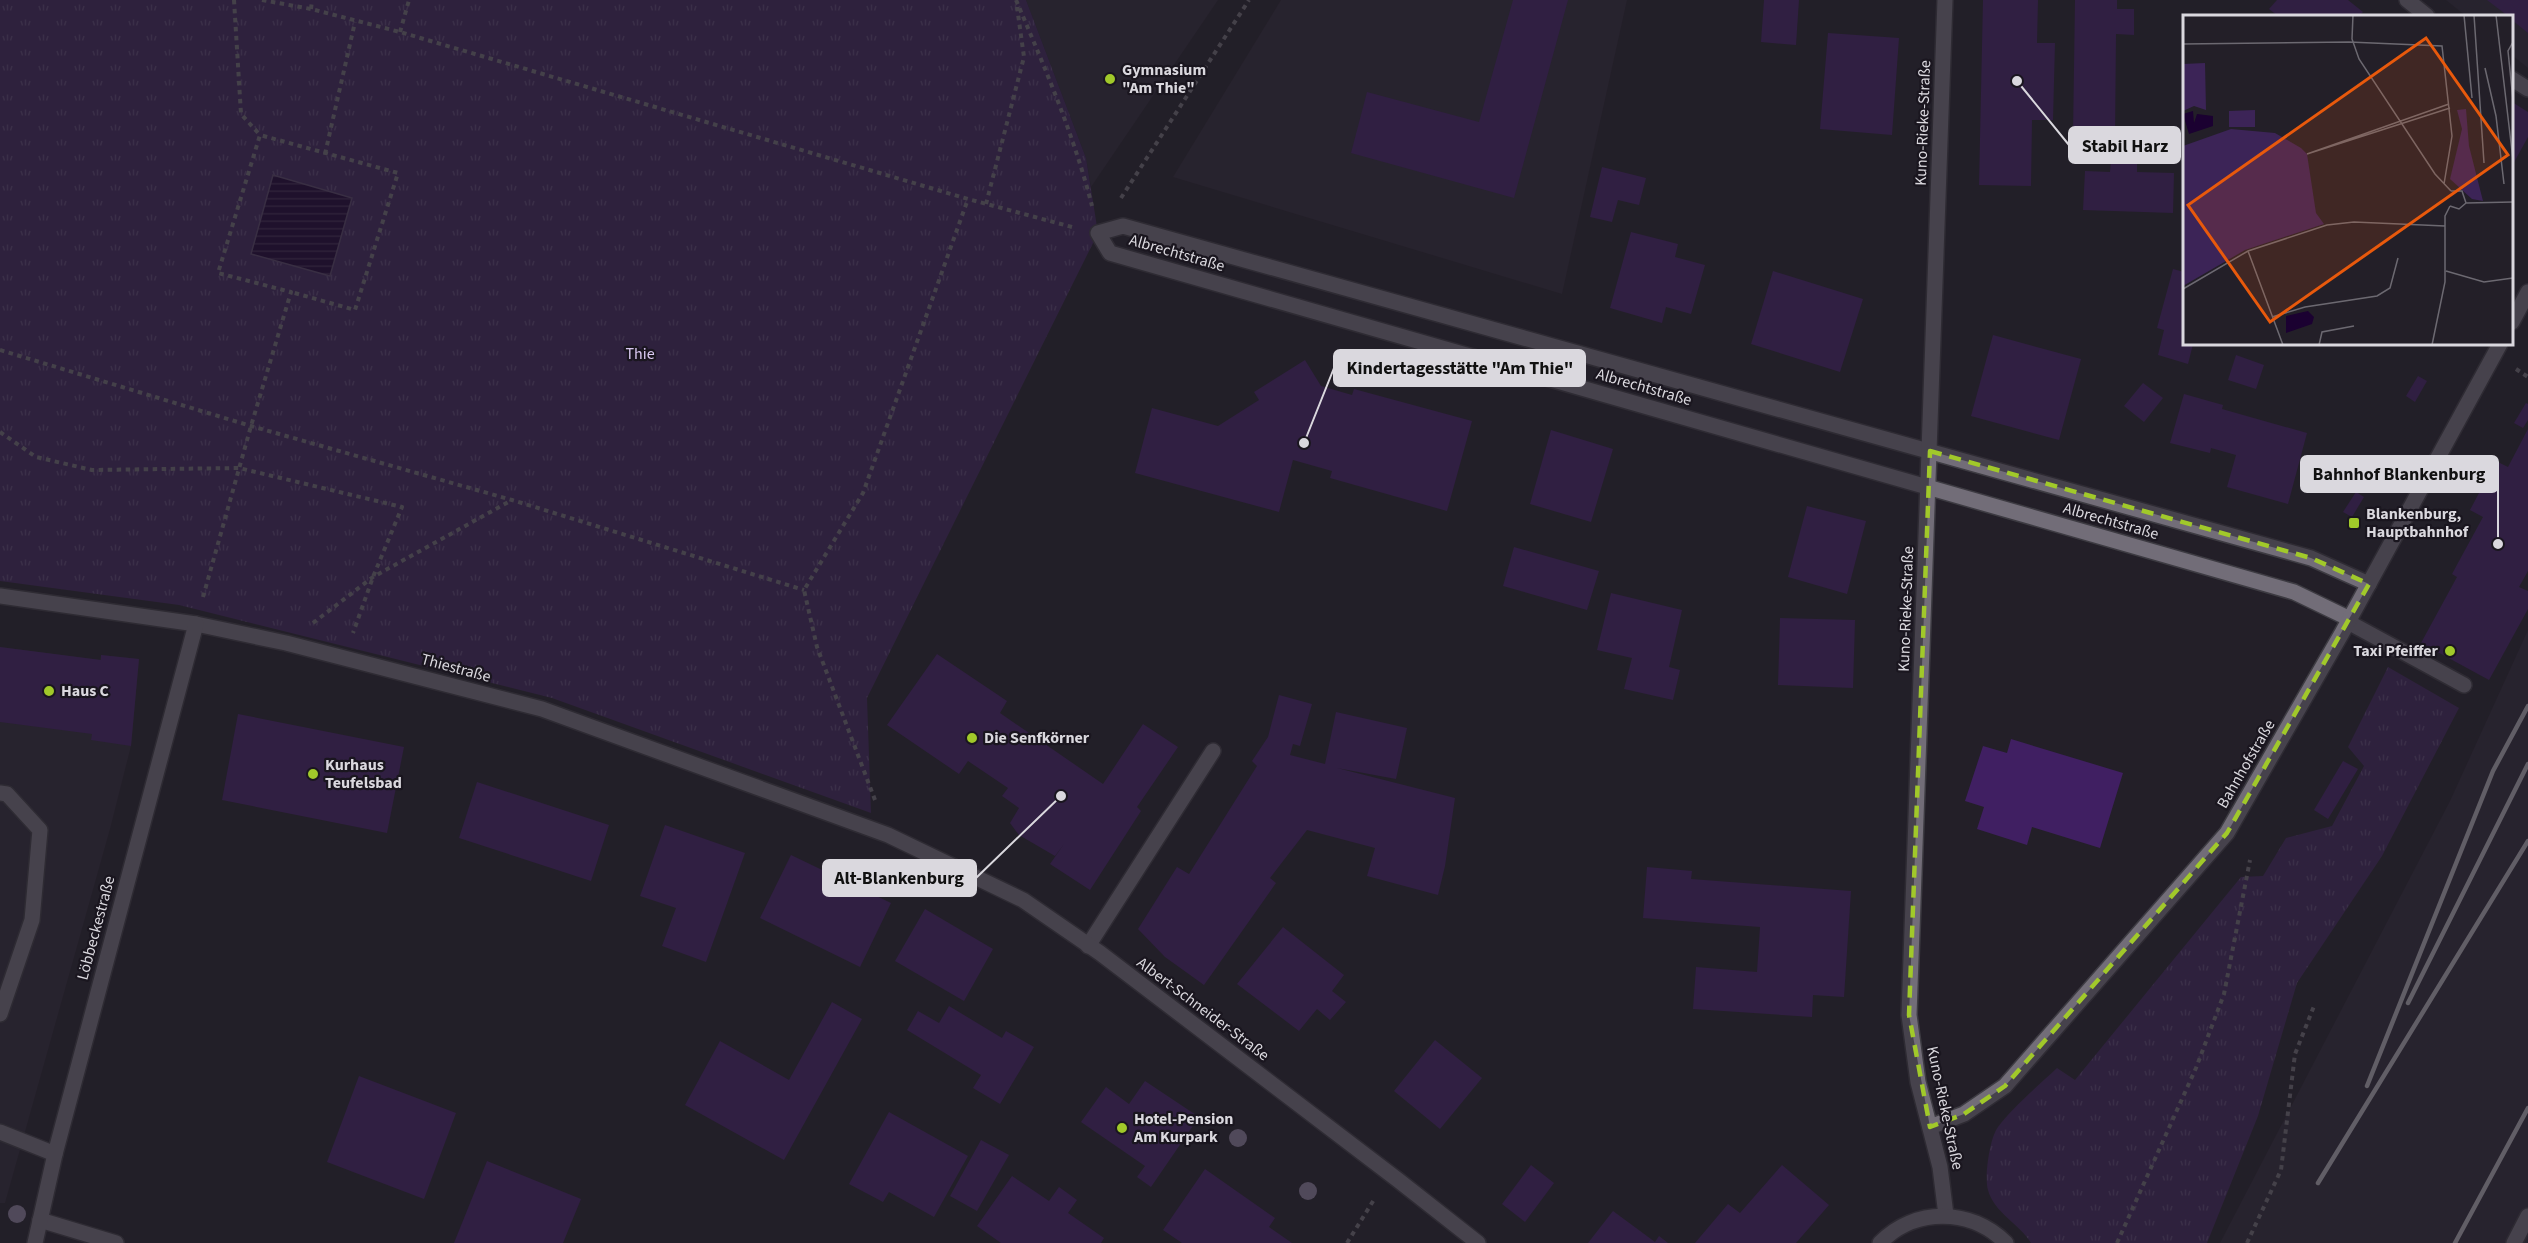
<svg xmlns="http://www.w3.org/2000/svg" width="2528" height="1243" font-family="'Source Sans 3',sans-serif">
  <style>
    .built { fill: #2d2835 }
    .park { fill: url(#park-tufts) }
    .water { fill: url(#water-rules); stroke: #544265; stroke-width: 1.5 }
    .building { fill: #401f62 }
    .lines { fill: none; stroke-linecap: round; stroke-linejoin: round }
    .service-casing { stroke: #3d3b42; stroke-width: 18 }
    .minor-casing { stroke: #3d3b42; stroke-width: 18 }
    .tertiary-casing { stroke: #3d3b42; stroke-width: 18 }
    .path { stroke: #6e6b72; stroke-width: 4; stroke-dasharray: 4.5 4.5; stroke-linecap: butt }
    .service { stroke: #726d78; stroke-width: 15 }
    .minor { stroke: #726d78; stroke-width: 15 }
    .tertiary { stroke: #726d78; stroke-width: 15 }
    .rail { stroke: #adaab1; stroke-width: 4.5 }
    .tree { fill: #887c97 }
    .marked { fill: none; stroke: #a1c92a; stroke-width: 4.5; stroke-dasharray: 12 8; stroke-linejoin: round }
    .poi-dot { fill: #a1c92a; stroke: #1a161f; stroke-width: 2 }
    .labels { text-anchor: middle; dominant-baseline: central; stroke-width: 4.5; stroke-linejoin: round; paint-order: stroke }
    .poi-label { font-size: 16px; font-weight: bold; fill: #dad8de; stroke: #1a161f; text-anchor: start }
    .street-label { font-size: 16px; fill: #dad8de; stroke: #1a161f }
    .park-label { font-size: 16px; fill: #dac9f2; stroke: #1a161f }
    .inset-road { fill: none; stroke: #6c6971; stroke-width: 1.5 }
    .view { fill: #e8590c; fill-opacity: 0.15; stroke: #e8590c; stroke-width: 3 }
    .inset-edge { fill: none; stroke: #dad8de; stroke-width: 3 }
    .leader { fill: none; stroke: #dad8de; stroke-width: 2 }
    .callout-dot { fill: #dad8de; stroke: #1a161f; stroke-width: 2 }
    .callout { fill: #dad8de; stroke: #dad8de; stroke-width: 2 }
    .callout-label { font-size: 18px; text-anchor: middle; font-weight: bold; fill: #111 }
  </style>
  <defs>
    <pattern id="park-tufts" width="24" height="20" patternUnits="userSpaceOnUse" patternTransform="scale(1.5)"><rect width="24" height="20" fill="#3c2457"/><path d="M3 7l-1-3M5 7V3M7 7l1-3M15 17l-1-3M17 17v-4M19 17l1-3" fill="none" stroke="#58436f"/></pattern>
    <pattern id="water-rules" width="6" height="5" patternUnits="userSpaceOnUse" patternTransform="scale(1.5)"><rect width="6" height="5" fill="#1b0131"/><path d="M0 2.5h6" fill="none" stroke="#3c254e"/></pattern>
  </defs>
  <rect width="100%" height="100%" fill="#231f28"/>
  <!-- built -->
  <g class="built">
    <polygon points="1026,0 1218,0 1091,187 1086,158"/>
    <polygon points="1281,0 1627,0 1562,294 1173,177"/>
    <polygon points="2446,0 2528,0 2528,68 2512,55 2512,16 2466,16"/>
    <polygon points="2528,630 2528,1243 2220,1243 2450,801"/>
    <polygon points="0,647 100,660 101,655 139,659 131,746 110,829 5,1203 0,1203"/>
  </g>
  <!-- park -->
  <g class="park">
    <polygon points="0,0 1026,0 1086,158 1098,233 867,698 871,813 552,698 179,605 0,581"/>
    <path d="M2388,667L2459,708L2382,856L2297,983L2258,1116L2207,1243H2031C2020,1224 1994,1213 1988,1190C1984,1177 1990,1137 1998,1127C2011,1109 2040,1084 2057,1068L2075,1080L2241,877L2263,876L2286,838L2332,826L2364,766L2348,747Z"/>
  </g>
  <!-- water -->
  <polygon class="water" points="273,175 352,198 330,276 251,254"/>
  <!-- building -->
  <g class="building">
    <polygon points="1513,0 1568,0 1514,198 1351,153 1367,92 1479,122"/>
    <polygon points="1764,0 1799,0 1796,45 1761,42"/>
    <polygon points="1983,0 2038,0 2037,43 2055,43 2053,120 2032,120 2031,186 1979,185"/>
    <polygon points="2075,0 2117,0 2117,9 2134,9 2134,35 2116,34 2115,137 2073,136"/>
    <polygon points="2277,0 2348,0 2363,12 2359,16 2278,16 2269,9"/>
    <polygon points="2487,0 2528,0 2528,33 2512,20 2512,16 2508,16"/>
    <polygon points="1828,33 1899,38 1892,135 1820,129"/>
    <polygon points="2512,102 2528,112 2528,137 2512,166"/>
    <polygon points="2111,159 2137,160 2137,172 2174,173 2173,213 2083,210 2085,171 2110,172"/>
    <polygon points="1602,167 1646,178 1639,205 1618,200 1612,222 1590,217"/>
    <polygon points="1631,232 1678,244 1675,257 1705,265 1691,314 1666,307 1662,323 1610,308"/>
    <polygon points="2173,269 2184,272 2184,344 2193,344 2188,364 2158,355 2164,330 2157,328"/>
    <polygon points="1773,271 1863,299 1840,372 1751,344"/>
    <polygon points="1993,335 2081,359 2059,440 1971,416"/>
    <polygon points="2236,355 2264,365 2256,389 2228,380"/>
    <polygon points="1305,360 1321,386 1352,395 1354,389 1472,421 1447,511 1330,478 1332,471 1293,460 1279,512 1135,473 1152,408 1218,426 1259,400 1254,392"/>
    <polygon points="2418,376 2427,381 2415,402 2406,396"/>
    <polygon points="2143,383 2163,398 2144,422 2124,406"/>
    <polygon points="2184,394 2223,405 2222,409 2307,433 2288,504 2227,487 2236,455 2211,448 2210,453 2170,443"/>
    <polygon points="2526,403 2528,404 2528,420 2523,428 2514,423"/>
    <polygon points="2528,429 2528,571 2519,587 2528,591 2528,609 2489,680 2421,643 2457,577 2452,574 2483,517 2470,510 2496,461 2508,467"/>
    <polygon points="1551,430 1613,449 1591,522 1530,504"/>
    <polygon points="2356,492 2364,497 2352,517 2343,512"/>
    <polygon points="1807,506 1866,521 1847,594 1788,577"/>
    <polygon points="1514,547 1599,571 1587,610 1503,586"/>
    <polygon points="1611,593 1682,610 1669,667 1680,670 1673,700 1624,689 1632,658 1597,650"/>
    <polygon points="1780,618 1855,620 1853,688 1778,685"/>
    <polygon points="0,647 101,660 101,655 139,659 131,746 91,740 92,734 0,722"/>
    <polygon points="937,654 1007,701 1000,713 1103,784 1143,724 1178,747 1137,807 1141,811 1090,890 1050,864 1064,844 1055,856 1019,835 1010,823 1019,808 1002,796 1008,788 968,761 959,774 887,725"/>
    <polygon points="1279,695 1312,704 1300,746 1293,744 1290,755 1325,764 1336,712 1407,728 1396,779 1337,768 1455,798 1445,866 1438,895 1367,876 1375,848 1307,830 1270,878 1276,883 1204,985 1165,957 1138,929 1177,867 1189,874 1257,766 1252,761 1268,737"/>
    <polygon points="238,714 404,747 387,833 222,800"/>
    <polygon points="2011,739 2123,773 2100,848 2032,827 2027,845 1977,829 1984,807 1965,801 1983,746 2007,753"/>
    <polygon points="2343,761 2358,769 2328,819 2314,810"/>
    <polygon points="477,782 609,825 591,881 459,838"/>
    <polygon points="665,825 745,853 706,962 662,946 676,908 640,896"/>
    <polygon points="791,855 891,903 860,967 760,918"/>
    <polygon points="1647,867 1692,871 1691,879 1851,891 1844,997 1813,995 1812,1017 1693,1009 1696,967 1757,972 1760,927 1643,918"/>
    <polygon points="925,909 993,949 964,1001 895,961"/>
    <polygon points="1283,927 1344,975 1332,991 1346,1002 1330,1020 1317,1009 1299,1031 1237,984"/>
    <polygon points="832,1002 862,1019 784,1160 685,1105 720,1041 789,1080"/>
    <polygon points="949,1006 1002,1038 1006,1031 1034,1047 1000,1104 973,1088 981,1075 907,1030 918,1011 939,1023"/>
    <polygon points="1435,1040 1482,1078 1440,1129 1394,1091"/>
    <polygon points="359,1076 456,1113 424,1199 327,1162"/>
    <polygon points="1145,1081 1199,1117 1151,1187 1137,1177 1145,1166 1081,1122 1106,1087 1129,1104"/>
    <polygon points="889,1112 968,1156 934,1217 889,1192 883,1202 849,1184"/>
    <polygon points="981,1140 1009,1155 977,1211 950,1196"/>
    <polygon points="487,1161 581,1199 563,1243 454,1243"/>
    <polygon points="1531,1165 1554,1183 1525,1222 1502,1204"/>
    <polygon points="1782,1165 1829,1205 1796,1243 1695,1243 1728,1204 1740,1213"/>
    <polygon points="1205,1169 1275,1218 1269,1227 1292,1243 1182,1243 1163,1230"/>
    <polygon points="1012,1176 1049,1201 1059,1187 1077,1200 1068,1213 1104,1238 1101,1243 1001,1243 977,1226"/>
    <polygon points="1613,1211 1655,1242 1659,1236 1668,1243 1588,1243"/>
  </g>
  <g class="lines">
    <!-- service casing -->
    <g class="service-casing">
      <g id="service">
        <polyline points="2348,622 2464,685"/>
        <polyline points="0,793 7,794 40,830 32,920 0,1014"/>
        <polyline points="1088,946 1213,751"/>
        <polyline points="0,1132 55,1154"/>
        <polyline points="2514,1243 2528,1216"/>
      </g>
    </g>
    <!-- minor casing -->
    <g class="minor-casing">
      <g id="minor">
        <polyline points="2407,0 2427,16"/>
        <polyline points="2512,79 2528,89"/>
        <polyline points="2512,322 2528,292"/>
        <polyline points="0,596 196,624 286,643 542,709 888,835 1023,900 1100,953 1398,1180 1478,1243"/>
        <polyline points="2350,619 2294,592 1110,253 1098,233 1123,226 2311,558 2369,584"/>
        <polyline points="1930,1127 1964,1114 2005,1086 2227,833 2342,633 2500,344"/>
        <polyline points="40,1220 116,1243"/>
        <polyline points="35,1243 55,1154 196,624"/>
      </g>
    </g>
    <!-- tertiary casing -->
    <g class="tertiary-casing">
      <g id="tertiary">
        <polyline points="1945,0 1909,1015 1918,1082 1940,1167 1946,1215"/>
        <path d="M1880,1243C1915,1207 1971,1208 2006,1243"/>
      </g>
    </g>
    <!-- path -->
    <g class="path">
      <polyline points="234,0 241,114 260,135"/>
      <polyline points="262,0 311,9 400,32 968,199 1072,227"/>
      <path d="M1016,0C1045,68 1074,135 1092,206"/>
      <polyline points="311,9 312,0"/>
      <polyline points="400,32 409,0"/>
      <polyline points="325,154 355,22"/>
      <polyline points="1121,198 1249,0"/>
      <polyline points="986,204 1024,57 1017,7"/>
      <polyline points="0,350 251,426 512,500 804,590"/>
      <polyline points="2516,369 2528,377"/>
      <polyline points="0,432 36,457 92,470 239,468 402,507 373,577 353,633"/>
      <polyline points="203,597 251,426 291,292 218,273 260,135 398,173 355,310 291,292"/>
      <polyline points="313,623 373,577 512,500"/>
      <polyline points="875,800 817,647 804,590 863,493 968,199"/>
      <polyline points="1347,1243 1375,1198"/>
      <polyline points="2117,1243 2196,1068 2224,994 2250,860"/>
      <polyline points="2247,1243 2281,1170 2295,1054 2314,1006"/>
    </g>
    <!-- service -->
    <use href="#service" class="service"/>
    <!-- minor -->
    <use href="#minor" class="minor"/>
    <!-- tertiary -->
    <use href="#tertiary" class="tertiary"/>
    <!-- rail -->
    <g class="rail">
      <polyline points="2408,1003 2528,764"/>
      <polyline points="2367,1086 2493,771 2528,706"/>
      <polyline points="2318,1183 2528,841"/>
      <polyline points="2455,1243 2528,1108"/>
    </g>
  </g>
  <!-- trees -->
  <g class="tree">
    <circle cx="1238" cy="1138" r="9"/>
    <circle cx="1308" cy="1191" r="9"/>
    <circle cx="17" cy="1214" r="9"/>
  </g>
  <!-- marked area -->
  <path d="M0 0H2528V1243H0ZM1930,451L2311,558L2369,584L2227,833L2005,1086L1964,1114L1930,1127L1909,1015Z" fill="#231f28" fill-opacity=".55" fill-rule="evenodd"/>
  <path class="marked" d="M1930,451L2311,558L2369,584L2227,833L2005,1086L1964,1114L1930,1127L1909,1015Z"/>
  <!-- markers -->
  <g class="poi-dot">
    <circle cx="1110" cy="79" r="6"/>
    <rect x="2348" y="517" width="12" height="12" rx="3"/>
    <circle cx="2450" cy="651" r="6"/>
    <circle cx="49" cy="691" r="6"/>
    <circle cx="972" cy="738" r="6"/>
    <circle cx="313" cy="774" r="6"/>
    <circle cx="1122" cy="1128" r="6"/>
  </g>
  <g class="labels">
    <!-- poi labels -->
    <g class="poi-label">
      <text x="1122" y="70">Gymnasium<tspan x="1122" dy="18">"Am Thie"</tspan></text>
      <text x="2366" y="514">Blankenburg,<tspan x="2366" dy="18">Hauptbahnhof</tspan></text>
      <text x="2438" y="651" text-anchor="end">Taxi Pfeiffer</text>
      <text x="61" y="691">Haus C</text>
      <text x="984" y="738">Die Senfkörner</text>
      <text x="325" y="765">Kurhaus<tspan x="325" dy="18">Teufelsbad</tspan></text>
      <text x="1134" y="1119">Hotel-Pension<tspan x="1134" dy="18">Am Kurpark</tspan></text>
    </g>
    <!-- street labels -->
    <g class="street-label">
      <text transform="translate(1923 123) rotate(-88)">Kuno-Rieke-Straße</text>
      <text transform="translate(1177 253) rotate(16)">Albrechtstraße</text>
      <text transform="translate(1644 387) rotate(16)">Albrechtstraße</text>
      <text transform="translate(2111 521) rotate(16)">Albrechtstraße</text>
      <text transform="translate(1906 609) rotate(-88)">Kuno-Rieke-Straße</text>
      <text transform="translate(456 668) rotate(15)">Thiestraße</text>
      <text transform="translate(2246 764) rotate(-60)">Bahnhofstraße</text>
      <text transform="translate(96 928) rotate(-75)">Löbbeckestraße</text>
      <text transform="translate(1203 1009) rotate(37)">Albert-Schneider-Straße</text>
      <text transform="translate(1945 1108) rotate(78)">Kuno-Rieke-Straße</text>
    </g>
    <!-- park labels -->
    <g class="park-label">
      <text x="640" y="354">Thie</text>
    </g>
  </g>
  <!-- overview -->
  <g transform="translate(2183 15)">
    <rect width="330" height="330" fill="#231f28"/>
    <path d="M22,48L23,95L11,91L0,96V49Z" fill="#3c2457"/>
    <path d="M283,94L286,131L300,186L289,184L267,164L279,114L274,95ZM48,114L92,118L118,133L124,139L133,198L141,209L62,235L0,271V131Z" fill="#3c2457"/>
    <path d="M72,95V112H46V96Z" fill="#3c2457"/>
    <path d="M10,96L11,108L14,99L30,101V111L6,119L0,99ZM125,296L131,302L129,309L103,318V301Z" fill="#1b0131"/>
    <path class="inset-road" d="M170,0L169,24L176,44L252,159L268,176M281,0L289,83M291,0L301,148M313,0L330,145M330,27L325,36L330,85M0,29L166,27L259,31L269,121L261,169M302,53L313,101L321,169M124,139L266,89M124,139L267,93M268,176H279L283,188M283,188L330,187M267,191L276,194L283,188M65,236L100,330M263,256L301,267L330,263M0,274L65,236L144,210L171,207L262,211M89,302L122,292L194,281L207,273L215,243M136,330L139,317L171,311M249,330L262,267V201L267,191"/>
    <path class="view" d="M243,23L325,140L87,307L5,190Z"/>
    <rect width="330" height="330" class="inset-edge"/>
  </g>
  <!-- callouts -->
  <path class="leader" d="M2017 81L2069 145M1304 443L1334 368M2498 544L2498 474M1061 796L976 878"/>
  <g class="callout-dot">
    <circle cx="2017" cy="81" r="6"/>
    <circle cx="1304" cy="443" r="6"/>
    <circle cx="2498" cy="544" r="6"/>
    <circle cx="1061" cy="796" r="6"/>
  </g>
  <g class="callout">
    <rect x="2069" y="127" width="111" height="36" rx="6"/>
    <rect x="1334" y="350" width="251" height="36" rx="6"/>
    <rect x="2301" y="456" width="197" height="36" rx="6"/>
    <rect x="823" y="860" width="153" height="36" rx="6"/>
  </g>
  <g class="callout-label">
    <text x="2125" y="152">Stabil Harz</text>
    <text x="1460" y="374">Kindertagesstätte "Am Thie"</text>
    <text x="2399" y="480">Bahnhof Blankenburg</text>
    <text x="899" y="884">Alt-Blankenburg</text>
  </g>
</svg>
